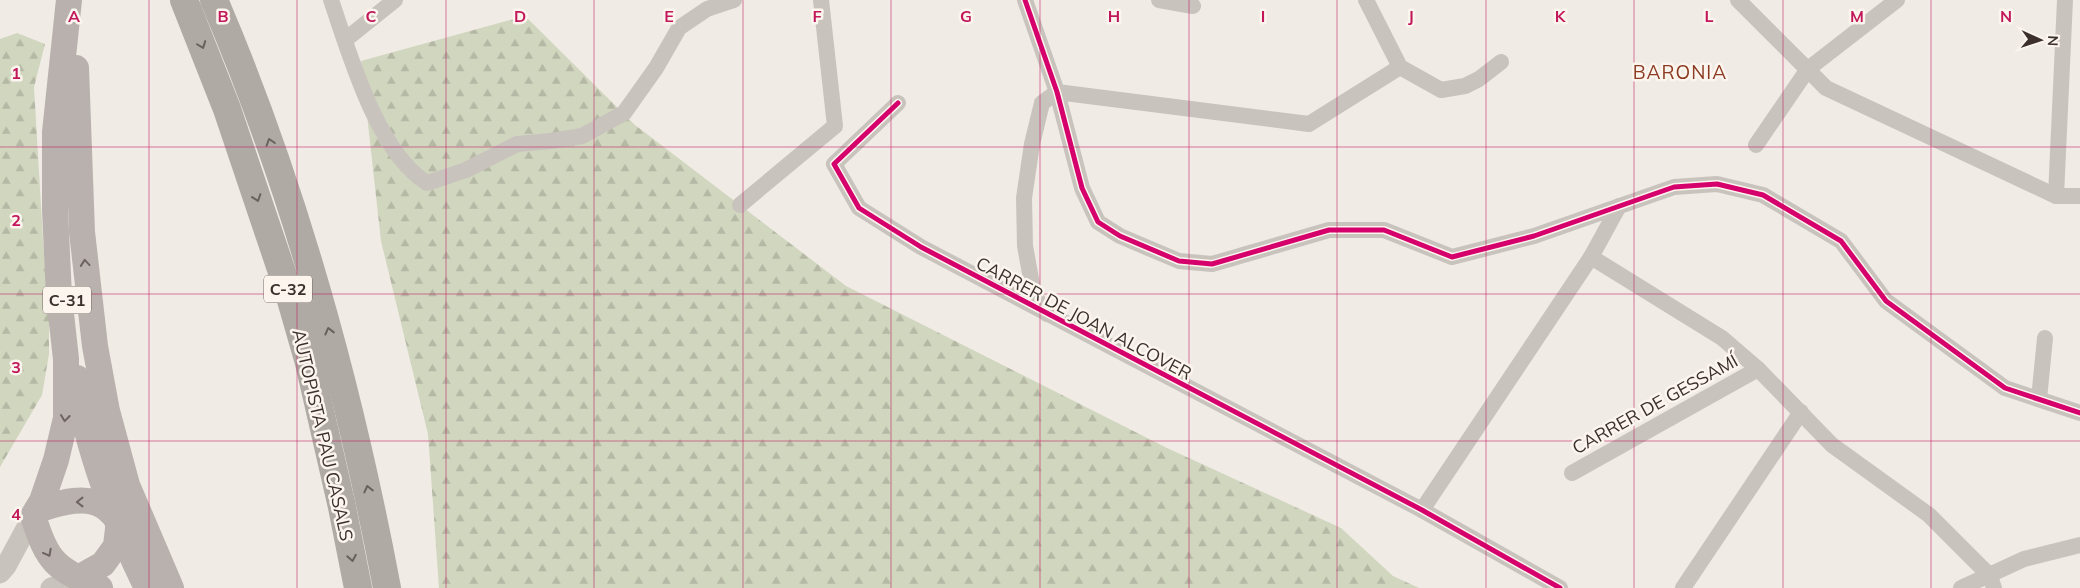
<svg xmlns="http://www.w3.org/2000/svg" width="2080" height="588" font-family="Mulish,sans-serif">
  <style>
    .forest { fill: url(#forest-firs) }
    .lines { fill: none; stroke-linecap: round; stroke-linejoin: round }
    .minor { stroke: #c9c3be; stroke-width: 16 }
    .tertiary { stroke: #c9c3be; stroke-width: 21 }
    .primary { stroke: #b8b1ad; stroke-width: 26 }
    .motorway { stroke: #afaaa4; stroke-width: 28 }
    .cycleway-casing { stroke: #fbf5ee; stroke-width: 8 }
    .cycleway { stroke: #d6006c; stroke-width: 5 }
    .oneway { stroke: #69615b }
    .oneway2 { stroke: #6d645f }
    .grid { fill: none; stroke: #c2185b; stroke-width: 1; stroke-opacity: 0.55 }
    .labels { text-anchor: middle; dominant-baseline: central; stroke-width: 5; stroke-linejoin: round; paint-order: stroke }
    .shield { fill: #fbf5ee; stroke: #756b66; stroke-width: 1 }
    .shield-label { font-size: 16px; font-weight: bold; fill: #3b302b }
    .street-label { font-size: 18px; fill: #3b302b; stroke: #fbf5ee }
    .neighbourhood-label { font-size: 19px; letter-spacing: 1px; fill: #8c3b22; stroke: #fbf5ee }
    .grid-label { font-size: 16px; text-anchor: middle; font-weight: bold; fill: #c2185b; stroke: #fbf5ee; stroke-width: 5; stroke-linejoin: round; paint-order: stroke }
  </style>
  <defs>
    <pattern id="forest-firs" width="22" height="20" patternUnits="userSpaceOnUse" patternTransform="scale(1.25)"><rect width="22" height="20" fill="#d1d6bf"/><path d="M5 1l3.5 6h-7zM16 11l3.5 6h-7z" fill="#b4b8a4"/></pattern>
  </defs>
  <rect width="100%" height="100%" fill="#f0ebe5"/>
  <!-- forest -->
  <g class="forest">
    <polygon points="525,16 635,125 846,286 1167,448 1341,528 1393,576 1419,588 439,588 428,434 381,241 361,61"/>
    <polygon points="17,33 45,44 34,87 43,240 49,315 49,354 42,395 0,467 0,39"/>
  </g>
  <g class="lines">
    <!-- minor -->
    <g class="minor">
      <path d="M331,0C350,55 377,152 427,183L466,170L517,144L551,141L582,136L624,113L656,68L679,28L707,9L734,0"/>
      <polyline points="1025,0 1057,92 1082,188 1098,222 1120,236 1179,261 1212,264 1329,230 1384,230 1452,257 1534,236 1674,187 1717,184 1763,195 1841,241 1886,301 2005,388 2080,413"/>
      <polyline points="1159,0 1193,6"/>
      <polyline points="1366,0 1400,67 1441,90 1465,86 1479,79 1501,62"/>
      <polyline points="1738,0 1826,88 2056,196 2080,196"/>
      <polyline points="345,40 395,0"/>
      <polyline points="898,103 834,164 859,208 921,247 1422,510 1560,588"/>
      <polyline points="1756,145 1808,69 1897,0"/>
      <polyline points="2056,196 2065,0"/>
      <polyline points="740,205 835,126 821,0"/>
      <polyline points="1591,257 1722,338 1758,369 1832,445 1929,515 1990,576 1994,588"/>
      <polyline points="1047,314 1034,295 1025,246 1024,198 1032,144 1042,103 1057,92 1309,124 1400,67"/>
      <polyline points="2039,399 2045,338"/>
      <polyline points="1572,473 1758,369"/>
      <polyline points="1422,510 1591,257 1619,206"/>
      <polyline points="1683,588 1801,412"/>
      <polyline points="1961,588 2024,559 2080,545"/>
    </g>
    <!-- tertiary -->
    <g class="tertiary">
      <polyline points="0,573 6,566 33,516"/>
      <polyline points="51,588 78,578"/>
    </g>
    <!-- primary -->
    <g class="primary">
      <path d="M69,0L55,132V210L59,296L66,359V418L56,460L42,501L33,516C48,563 55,568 100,588"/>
      <polyline points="76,68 82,232 95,346 107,411 127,485 171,588"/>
      <path d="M77,378C81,399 84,421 90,442C104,492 124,541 147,588"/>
      <path d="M37,510C56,504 87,493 106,508C111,512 115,517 120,521"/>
      <polyline points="78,578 103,564 116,546 119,520"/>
    </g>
    <!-- motorway -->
    <g class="motorway">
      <polyline points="184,0 227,109 288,290 309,363 342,507 358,588"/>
      <path d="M214,0C295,189 349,387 387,588"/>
    </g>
    <!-- cycleway casing -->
    <g class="cycleway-casing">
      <g id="cycleway">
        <polyline points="1025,0 1057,92 1082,188 1098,222 1120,236 1179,261 1212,264 1329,230 1384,230 1452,257 1534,236 1674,187 1717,184 1763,195 1841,241 1886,301 2005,388 2080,413"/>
        <polyline points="898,103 834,164 859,208 921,247 1422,510 1560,588"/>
      </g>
    </g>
    <!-- cycleway -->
    <use href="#cycleway" class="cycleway"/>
  </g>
  <!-- one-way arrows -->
  <defs><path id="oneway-chevron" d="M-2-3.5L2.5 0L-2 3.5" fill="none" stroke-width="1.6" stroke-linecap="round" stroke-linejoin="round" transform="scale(1.25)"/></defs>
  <g class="oneway">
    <use href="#oneway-chevron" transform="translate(202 45) rotate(69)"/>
    <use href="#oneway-chevron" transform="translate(270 142) rotate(-108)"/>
    <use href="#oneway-chevron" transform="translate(257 198) rotate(71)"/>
    <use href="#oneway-chevron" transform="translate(329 331) rotate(-104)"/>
    <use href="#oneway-chevron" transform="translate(368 489) rotate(-103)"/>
    <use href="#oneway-chevron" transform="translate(352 558) rotate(80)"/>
  </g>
  <g class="oneway2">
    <use href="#oneway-chevron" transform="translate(85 263) rotate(-95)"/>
    <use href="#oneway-chevron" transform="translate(65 418) rotate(97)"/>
    <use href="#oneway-chevron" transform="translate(80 502) rotate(-180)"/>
    <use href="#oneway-chevron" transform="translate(48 553) rotate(62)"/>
  </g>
  <!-- grid -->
  <path class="grid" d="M149,0V588M297,0V588M446,0V588M594,0V588M743,0V588M891,0V588M1040,0V588M1189,0V588M1337,0V588M1486,0V588M1634,0V588M1783,0V588M1931,0V588M0,147H2080M0,294H2080M0,441H2080"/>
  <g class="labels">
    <!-- shield labels -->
    <g class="shield">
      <rect x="264" y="275.5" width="48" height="27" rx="4"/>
      <rect x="43" y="286.5" width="48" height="27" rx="4"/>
    </g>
    <g class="shield-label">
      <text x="288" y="289">C-32</text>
      <text x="67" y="300">C-31</text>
    </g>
    <!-- street labels -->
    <g class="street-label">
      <text transform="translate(1084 318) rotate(28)">CARRER DE JOAN ALCOVER</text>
      <text transform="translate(1655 404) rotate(-29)">CARRER DE GESSAMÍ</text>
      <text transform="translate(323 435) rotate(77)">AUTOPISTA PAU CASALS</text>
    </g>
    <!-- neighbourhood labels -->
    <g class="neighbourhood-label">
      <text x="1680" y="72">BARONIA</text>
    </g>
  </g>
  <g class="grid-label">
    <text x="74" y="22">A</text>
    <text x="223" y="22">B</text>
    <text x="371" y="22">C</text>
    <text x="520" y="22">D</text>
    <text x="669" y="22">E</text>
    <text x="817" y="22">F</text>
    <text x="966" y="22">G</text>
    <text x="1114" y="22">H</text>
    <text x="1263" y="22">I</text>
    <text x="1411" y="22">J</text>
    <text x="1560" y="22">K</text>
    <text x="1709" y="22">L</text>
    <text x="1857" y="22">M</text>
    <text x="2006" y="22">N</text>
    <text x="16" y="79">1</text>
    <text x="16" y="226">2</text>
    <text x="16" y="373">3</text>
    <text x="16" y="520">4</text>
  </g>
  <!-- north arrow -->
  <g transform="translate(2040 40) rotate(93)" stroke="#fbf5ee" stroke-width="4" paint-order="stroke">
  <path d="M0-4L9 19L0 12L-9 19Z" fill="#3b302b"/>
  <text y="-8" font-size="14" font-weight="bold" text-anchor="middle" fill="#3b302b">N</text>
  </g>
</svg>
